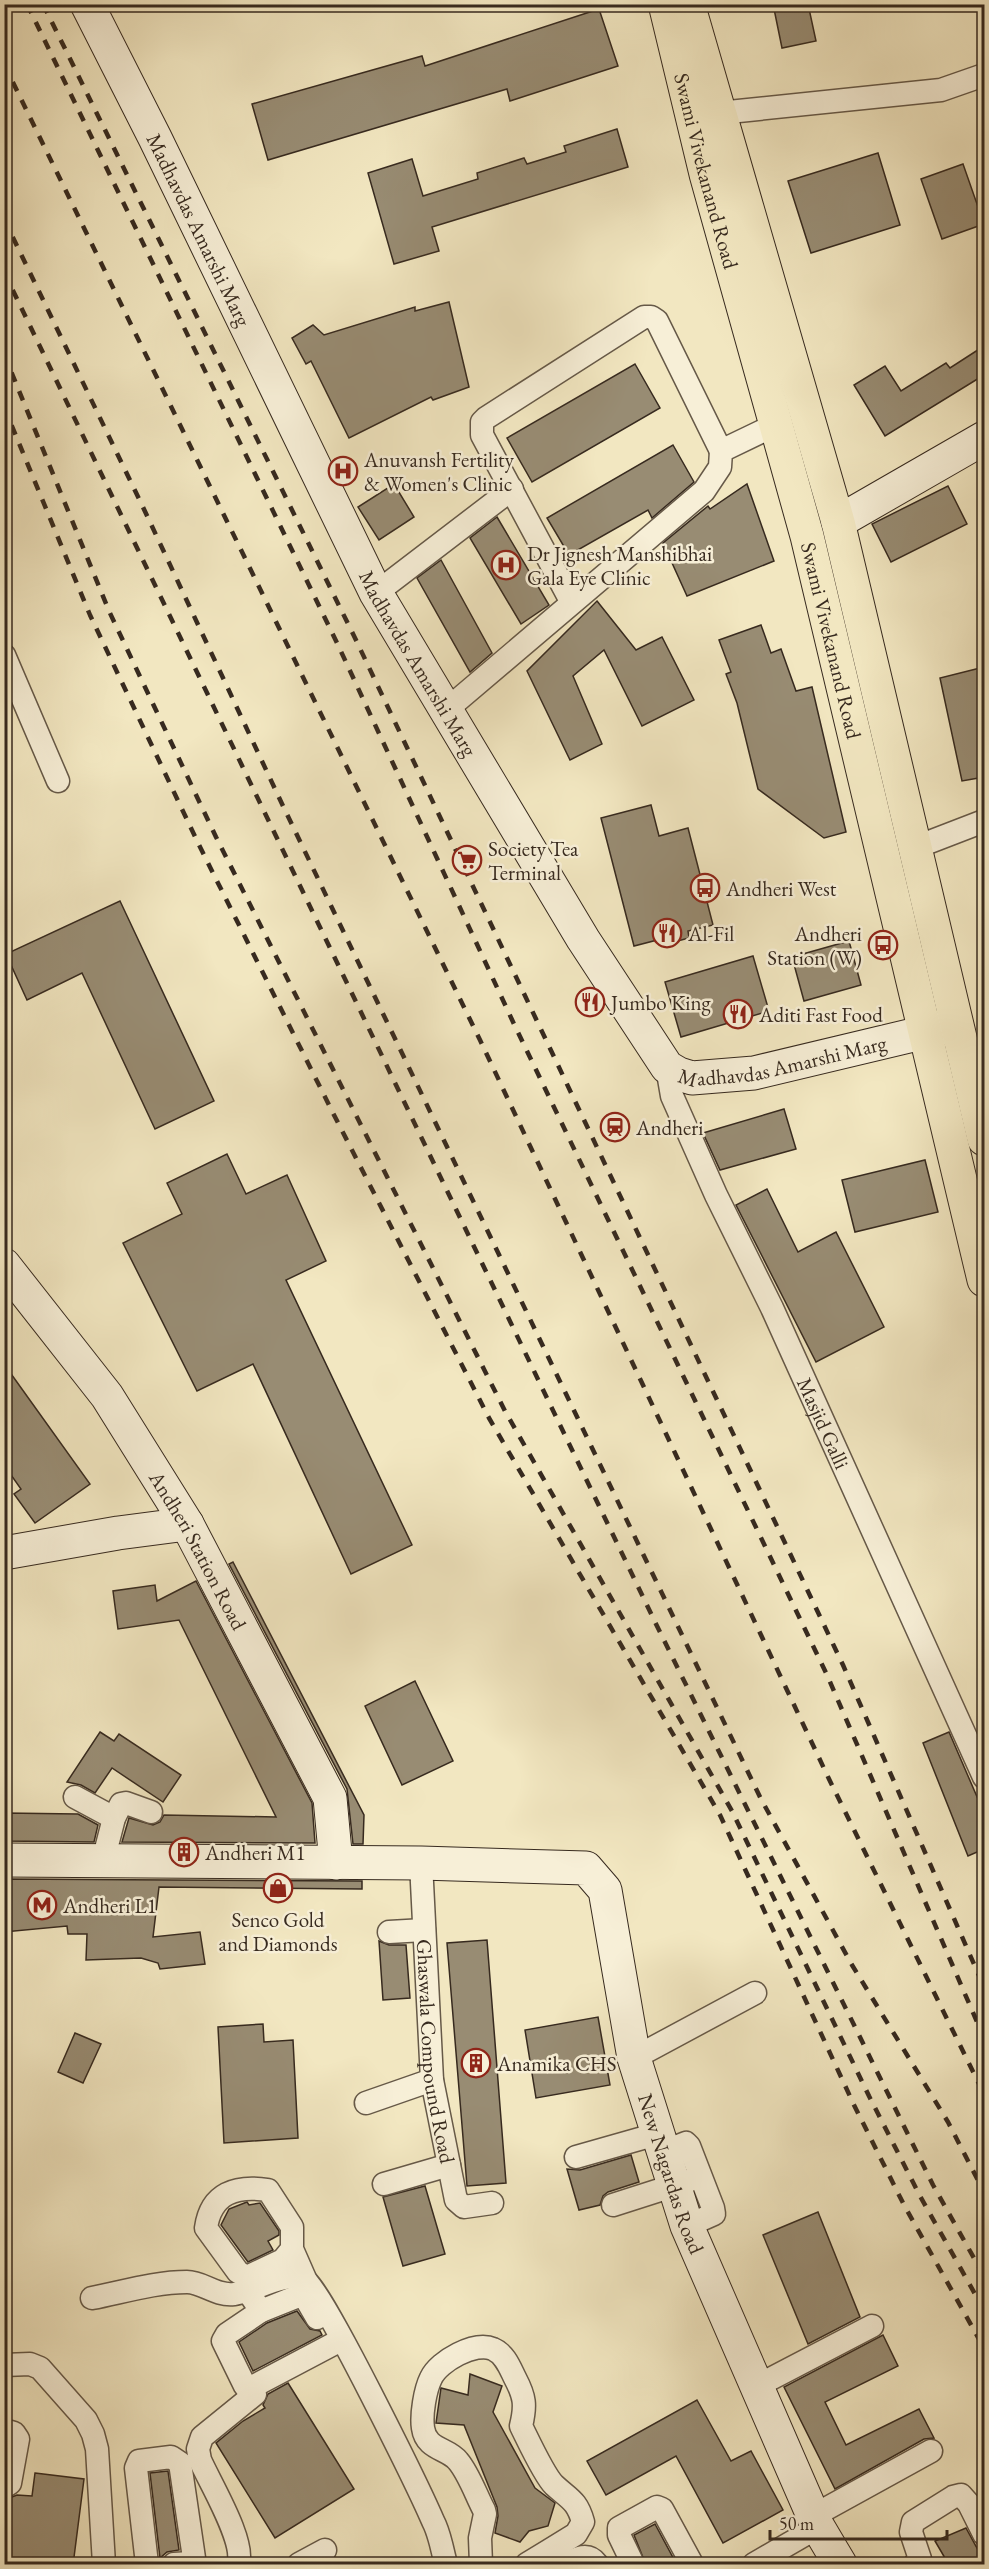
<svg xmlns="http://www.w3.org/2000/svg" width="989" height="2569" font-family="'EB Garamond',serif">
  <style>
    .building { fill: #988c73; stroke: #372a1f; stroke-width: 1.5 }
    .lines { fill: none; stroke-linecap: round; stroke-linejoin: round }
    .street-casing { stroke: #665948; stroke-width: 25 }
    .secondary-casing { stroke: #372a1f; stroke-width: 35 }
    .primary-casing { stroke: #372a1f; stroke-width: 35 }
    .street { stroke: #f7efd7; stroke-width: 22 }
    .secondary { stroke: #f7efd7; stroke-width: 33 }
    .primary { stroke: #f2e7c1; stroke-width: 33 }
    .rail { stroke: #372a1f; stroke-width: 4.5; stroke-dasharray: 10 10; stroke-linecap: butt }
    .labels { text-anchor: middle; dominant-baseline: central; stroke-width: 5; stroke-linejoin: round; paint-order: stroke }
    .street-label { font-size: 21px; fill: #372a1f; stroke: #f7efd7 }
    .poi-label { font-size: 21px; fill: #372a1f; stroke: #f7efd7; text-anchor: start }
  </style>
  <rect width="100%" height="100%" fill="#f2e7c1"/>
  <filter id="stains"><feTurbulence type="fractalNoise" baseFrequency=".00333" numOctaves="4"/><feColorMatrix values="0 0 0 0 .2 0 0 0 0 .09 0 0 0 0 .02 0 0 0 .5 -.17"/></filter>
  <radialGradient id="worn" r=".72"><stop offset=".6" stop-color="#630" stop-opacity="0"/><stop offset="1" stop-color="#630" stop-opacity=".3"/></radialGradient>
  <!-- building -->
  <g class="building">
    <polygon points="773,4 808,4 816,41 782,48"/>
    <polygon points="599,9 618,66 510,101 507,89 268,160 252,104 422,56 425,66"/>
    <polygon points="617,129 628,167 432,227 439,251 394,264 368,173 412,159 423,196 478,179 477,173 524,158 527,164 566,152 564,146"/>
    <polygon points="878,153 900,225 811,253 788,181"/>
    <polygon points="963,164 984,224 942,239 921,179"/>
    <polygon points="449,302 469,387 433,400 431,397 349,438 311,361 306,364 292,338 313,325 324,335 415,307 415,311"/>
    <polygon points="984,346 984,375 885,436 854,385 885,366 901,391 946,363 950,368"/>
    <polygon points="635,364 660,408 532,482 507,438"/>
    <polygon points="673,445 694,482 652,518 648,510 569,555 547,518"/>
    <polygon points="394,484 414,517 379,540 358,507"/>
    <polygon points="747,484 774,561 687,596 663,543 708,506 710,509"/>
    <polygon points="948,486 967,524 891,562 872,524"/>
    <polygon points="497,517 549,605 521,624 470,538"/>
    <polygon points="441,560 492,653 470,672 417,578"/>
    <polygon points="597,601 636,650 662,637 694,700 642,726 604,650 573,676 602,744 570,760 527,671"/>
    <polygon points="761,625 771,653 781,649 796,691 812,687 846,832 824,838 758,789 737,703 726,674 731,672 719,640"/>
    <polygon points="984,667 984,777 962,781 940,678"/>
    <polygon points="651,805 659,836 688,828 713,925 688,931 689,938 670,943 669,937 634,946 601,818"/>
    <polygon points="120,901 214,1101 155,1129 82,973 27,1000 6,954"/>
    <polygon points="849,941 861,985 804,1001 792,957"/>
    <polygon points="753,956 769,1011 681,1037 665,982"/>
    <polygon points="784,1109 796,1149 720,1170 703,1133"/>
    <polygon points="227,1154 246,1194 287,1175 326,1261 286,1280 412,1545 351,1574 253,1364 197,1391 123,1243 182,1214 167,1183"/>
    <polygon points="925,1160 938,1212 855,1232 842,1180"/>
    <polygon points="767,1189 798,1252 836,1232 884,1327 816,1362 736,1205"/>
    <polygon points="4,1364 90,1484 35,1523 14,1494 21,1489 4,1465"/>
    <polygon points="233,1562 364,1815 363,1844 353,1844 347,1789 229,1564"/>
    <polygon points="196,1581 312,1803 315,1843 122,1842 129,1818 153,1825 160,1822 164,1815 276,1817 179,1620 118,1629 113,1591 155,1585 157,1601"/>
    <polygon points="415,1681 453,1761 402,1785 365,1706"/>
    <polygon points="100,1732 114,1741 119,1734 181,1775 163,1802 112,1768 95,1793 81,1785 67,1782"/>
    <polygon points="949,1732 984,1813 984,1849 968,1856 923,1743"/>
    <polygon points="4,1813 78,1814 98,1825 94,1842 4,1841"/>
    <polygon points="4,1879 362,1881 362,1889 159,1887 153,1937 200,1932 205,1964 160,1969 158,1963 141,1958 86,1960 87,1934 68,1934 67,1926 4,1932"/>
    <polygon points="487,1940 506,2183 467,2186 447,1943"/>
    <polygon points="379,1941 389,1945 406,1945 410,1998 383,2000"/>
    <polygon points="598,2017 610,2085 536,2098 525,2030"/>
    <polygon points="263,2024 264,2042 293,2040 298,2138 224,2143 218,2027"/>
    <polygon points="75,2033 101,2044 83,2083 58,2072"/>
    <polygon points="631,2155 639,2182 608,2192 603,2196 600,2205 579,2210 567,2169 580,2170"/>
    <polygon points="425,2186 445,2254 403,2266 383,2197"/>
    <polygon points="247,2202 249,2205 260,2203 279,2231 279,2235 268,2241 273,2250 248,2262 221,2225 229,2209"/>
    <polygon points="818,2212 860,2317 808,2344 763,2235"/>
    <polygon points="297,2311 310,2329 320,2331 322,2335 253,2371 239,2342 267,2323"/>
    <polygon points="883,2335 898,2366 825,2402 846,2445 919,2409 934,2438 924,2439 835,2489 784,2387"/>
    <polygon points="470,2374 502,2386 493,2412 535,2488 555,2503 548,2526 529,2531 520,2542 495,2533 498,2516 497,2507 464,2425 436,2423 441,2388 468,2395"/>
    <polygon points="288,2383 354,2489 275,2538 216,2443 243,2421 265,2408 263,2405 268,2394"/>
    <polygon points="697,2400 731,2461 751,2451 783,2510 723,2543 676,2456 606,2495 587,2461"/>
    <polygon points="168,2471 179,2550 167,2552 160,2558 150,2473"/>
    <polygon points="35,2473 84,2479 73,2565 4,2565 4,2500 17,2495 32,2496"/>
    <polygon points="655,2524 677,2565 646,2565 634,2535"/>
    <polygon points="966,2528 984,2561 984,2565 949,2565 935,2541"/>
  </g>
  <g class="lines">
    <!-- street casing -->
    <g class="street-casing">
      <g id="street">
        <polyline points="719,113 941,90 984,75"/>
        <polyline points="376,593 512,489"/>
        <polyline points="571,601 482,435 482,422 486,418 644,317 651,317 657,321 721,451"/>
        <polyline points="4,655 58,781"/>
        <polyline points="445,711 704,491 720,467 721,451 777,424"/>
        <polyline points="914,848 984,821"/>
        <path id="s1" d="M667,1067L672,1096L716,1195L772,1308L984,1777"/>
        <polyline points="75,1797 114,1818"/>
        <polyline points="103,1861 114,1818 121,1804 126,1803 151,1812"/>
        <path id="s2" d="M421,1863L432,2080L456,2200L464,2207L492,2203"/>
        <polyline points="389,1932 424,1930"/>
        <polyline points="634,2058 755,1993"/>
        <polyline points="366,2103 432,2080"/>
        <polyline points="663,2152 686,2143 689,2146 713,2208 714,2214 687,2226"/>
        <polyline points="576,2157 657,2134"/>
        <polyline points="384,2184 449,2165"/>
        <polyline points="613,2205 688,2181"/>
        <path d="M292,2249L283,2260L247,2277L238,2272L206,2228C211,2193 236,2185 268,2190L292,2227V2249L306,2281"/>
        <polyline points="247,2290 261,2311 227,2334 223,2341 245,2386 250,2388 341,2340"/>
        <path d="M92,2298C123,2292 155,2282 187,2282C203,2282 215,2296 234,2294C256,2291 283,2270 305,2280C321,2288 420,2491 433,2521C440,2534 442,2550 446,2564"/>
        <polyline points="261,2311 301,2295 306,2299 317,2318"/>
        <polyline points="4,2365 30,2364 40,2368 86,2420 93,2434 97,2449 104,2564"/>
        <polyline points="757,2386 872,2326"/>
        <polyline points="4,2430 14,2433 18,2439 10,2483 4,2487"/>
        <polyline points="813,2516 931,2451"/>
        <polyline points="147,2564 136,2468 139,2461 171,2457 180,2463 194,2558 190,2563 174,2564"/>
        <path d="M238,2564C246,2542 210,2483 200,2460L198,2449L202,2437L255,2394"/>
        <polyline points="299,2564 325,2550"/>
        <path d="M481,2564L480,2538L485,2514L484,2510C476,2495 469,2474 458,2461C448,2448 426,2450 423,2428C421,2415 425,2390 431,2378C439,2361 475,2341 493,2349C505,2354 510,2368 515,2378C525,2397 526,2405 521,2426C528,2440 544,2475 554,2485C569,2499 577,2500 583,2522L576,2534L527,2564"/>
        <path d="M567,2564C577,2558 588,2552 597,2564"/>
        <polyline points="633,2564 619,2535 619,2528 657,2507 662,2509 692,2564"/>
        <polyline points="754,2564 818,2527"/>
        <polyline points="915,2564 920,2559 911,2532 913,2522 953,2497 961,2495 969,2504 984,2534"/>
      </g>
    </g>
    <!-- secondary casing -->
    <g class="secondary-casing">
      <g id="secondary">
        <path id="s3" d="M87,4L155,138L376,593L583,939L667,1067L679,1074L692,1078L754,1073L951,1026"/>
        <polyline points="838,522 984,438"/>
        <path id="s4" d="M4,1265L107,1396L187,1524L330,1798L336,1863"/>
        <polyline points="4,1553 118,1533 187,1524"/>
        <path id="s5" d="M4,1860L421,1863L586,1868L605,1890L634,2058L687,2226L818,2527L840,2564"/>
      </g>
    </g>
    <!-- primary casing -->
    <g class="primary-casing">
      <g id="primary">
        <path id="s6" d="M665,4L706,174L807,536L984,1280"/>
        <polyline points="688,4 838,522 984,1139"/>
      </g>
    </g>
    <!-- street -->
    <use href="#street" class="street"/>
    <!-- secondary -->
    <use href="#secondary" class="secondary"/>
    <!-- primary -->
    <use href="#primary" class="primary"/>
    <!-- rail -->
    <g class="rail">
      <polyline points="27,4 338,645 514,1024 827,1675 984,2038"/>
      <polyline points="43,4 355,638 843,1665 984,1987"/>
      <polyline points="4,64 480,1040 829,1779 984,2094"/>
      <polyline points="4,219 142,505 283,806 761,1799 852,1965 948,2122 984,2192"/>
      <polyline points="4,272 656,1624 933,2185 984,2276"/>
      <polyline points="4,354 109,611 216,837 505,1411 732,1811 869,2096 920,2196 984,2310"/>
      <polyline points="4,407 90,615 199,845 333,1113 489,1418 720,1815 854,2105 904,2205 984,2348"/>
    </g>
  </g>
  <!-- icons -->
  <defs>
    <g id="hospital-ring" transform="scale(1.5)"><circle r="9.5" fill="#f7efd7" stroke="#8f2418" stroke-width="1.5"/><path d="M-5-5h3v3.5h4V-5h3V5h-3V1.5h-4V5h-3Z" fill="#8f2418"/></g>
    <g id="supermarket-ring" transform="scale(1.5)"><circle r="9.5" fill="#f7efd7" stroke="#8f2418" stroke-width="1.5"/><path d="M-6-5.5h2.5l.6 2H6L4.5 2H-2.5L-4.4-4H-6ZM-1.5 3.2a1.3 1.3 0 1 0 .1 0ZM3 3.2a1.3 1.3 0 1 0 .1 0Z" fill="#8f2418"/></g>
    <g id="bus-ring" transform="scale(1.5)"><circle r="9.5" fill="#f7efd7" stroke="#8f2418" stroke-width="1.5"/><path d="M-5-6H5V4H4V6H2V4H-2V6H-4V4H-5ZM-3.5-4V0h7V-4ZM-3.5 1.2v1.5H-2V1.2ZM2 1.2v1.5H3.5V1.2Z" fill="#8f2418"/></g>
    <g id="restaurant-ring" transform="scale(1.5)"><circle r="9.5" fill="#f7efd7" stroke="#8f2418" stroke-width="1.5"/><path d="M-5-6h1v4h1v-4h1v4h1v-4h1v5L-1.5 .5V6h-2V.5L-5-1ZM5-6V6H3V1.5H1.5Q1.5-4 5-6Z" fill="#8f2418"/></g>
    <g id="station-ring" transform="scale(1.5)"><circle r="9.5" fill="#f7efd7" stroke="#8f2418" stroke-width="1.5"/><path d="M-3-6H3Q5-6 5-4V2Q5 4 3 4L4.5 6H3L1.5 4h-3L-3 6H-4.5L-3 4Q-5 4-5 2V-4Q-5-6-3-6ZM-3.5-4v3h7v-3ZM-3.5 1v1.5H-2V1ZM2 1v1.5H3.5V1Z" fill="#8f2418"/></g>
    <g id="building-ring" transform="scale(1.5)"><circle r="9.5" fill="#f7efd7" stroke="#8f2418" stroke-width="1.5"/><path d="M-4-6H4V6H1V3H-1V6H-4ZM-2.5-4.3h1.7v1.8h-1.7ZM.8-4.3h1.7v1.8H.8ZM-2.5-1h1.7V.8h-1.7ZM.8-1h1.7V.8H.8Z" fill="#8f2418"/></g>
    <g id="shop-ring" transform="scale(1.5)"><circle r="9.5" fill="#f7efd7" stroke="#8f2418" stroke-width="1.5"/><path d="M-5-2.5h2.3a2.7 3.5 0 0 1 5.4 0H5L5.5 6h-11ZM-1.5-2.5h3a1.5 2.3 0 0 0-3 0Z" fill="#8f2418"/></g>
    <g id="metro-ring" transform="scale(1.5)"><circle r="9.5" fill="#f7efd7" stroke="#8f2418" stroke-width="1.5"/><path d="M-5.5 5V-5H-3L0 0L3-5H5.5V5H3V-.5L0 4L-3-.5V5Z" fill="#8f2418"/></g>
  </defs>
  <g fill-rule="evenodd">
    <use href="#hospital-ring" x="343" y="471"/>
    <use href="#hospital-ring" x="506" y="565"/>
    <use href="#supermarket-ring" x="467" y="860"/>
    <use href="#bus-ring" x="705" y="888"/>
    <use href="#restaurant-ring" x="667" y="933"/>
    <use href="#bus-ring" x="883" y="945"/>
    <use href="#restaurant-ring" x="590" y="1002"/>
    <use href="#restaurant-ring" x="738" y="1014"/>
    <use href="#station-ring" x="615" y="1127"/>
    <use href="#building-ring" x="184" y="1852"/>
    <use href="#shop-ring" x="278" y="1888"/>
    <use href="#metro-ring" x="42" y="1905"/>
    <use href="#building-ring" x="476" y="2063"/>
  </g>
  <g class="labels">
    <!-- street labels -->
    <g class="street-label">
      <text stroke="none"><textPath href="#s6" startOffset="172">Swami Vivekanand Road</textPath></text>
      <text stroke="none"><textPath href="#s3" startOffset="252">Madhavdas Amarshi Marg</textPath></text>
      <text stroke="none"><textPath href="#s6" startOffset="658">Swami Vivekanand Road</textPath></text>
      <text stroke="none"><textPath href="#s3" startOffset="738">Madhavdas Amarshi Marg</textPath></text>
      <text stroke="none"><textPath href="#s3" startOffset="1332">Madhavdas Amarshi Marg</textPath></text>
      <text stroke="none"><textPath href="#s1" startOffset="390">Masjid Galli</textPath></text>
      <text stroke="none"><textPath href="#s4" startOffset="346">Andheri Station Road</textPath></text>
      <text stroke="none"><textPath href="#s2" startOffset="189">Ghaswala Compound Road</textPath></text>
      <text stroke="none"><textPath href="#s5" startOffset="903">New Nagardas Road</textPath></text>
    </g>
    <!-- poi labels -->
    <g class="poi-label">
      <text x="364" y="459">Anuvansh Fertility<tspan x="364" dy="24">&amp; Women's Clinic</tspan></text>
      <text x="527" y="553">Dr Jignesh Manshibhai<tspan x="527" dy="24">Gala Eye Clinic</tspan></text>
      <text x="488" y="848">Society Tea<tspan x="488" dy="24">Terminal</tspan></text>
      <text x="726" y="888">Andheri West</text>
      <text x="688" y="933">Al-Fil</text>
      <text x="862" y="933" text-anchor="end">Andheri<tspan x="862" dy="24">Station (W)</tspan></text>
      <text x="611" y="1002">Jumbo King</text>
      <text x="759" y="1014">Aditi Fast Food</text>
      <text x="636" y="1127">Andheri</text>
      <text x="205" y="1852">Andheri M1</text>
      <text x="63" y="1905">Andheri L1</text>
      <text x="278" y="1919" text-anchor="middle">Senco Gold<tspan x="278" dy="24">and Diamonds</tspan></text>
      <text x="497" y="2063">Anamika CHS</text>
    </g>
  </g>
  <!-- margin -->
  <rect width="989" height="2569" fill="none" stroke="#f2e7c1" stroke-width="24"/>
  <rect x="6" y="6" width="977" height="2557" fill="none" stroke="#372a1f" stroke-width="3"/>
  <rect x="12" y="12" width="965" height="2545" fill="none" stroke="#372a1f" stroke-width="1.5"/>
  <!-- scale -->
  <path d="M770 2530v9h177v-9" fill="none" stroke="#372a1f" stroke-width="3"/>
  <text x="779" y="2530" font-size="18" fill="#372a1f" stroke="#f7efd7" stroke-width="4.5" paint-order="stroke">50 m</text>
  <rect width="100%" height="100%" filter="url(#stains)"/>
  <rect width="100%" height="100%" fill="url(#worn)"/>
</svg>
